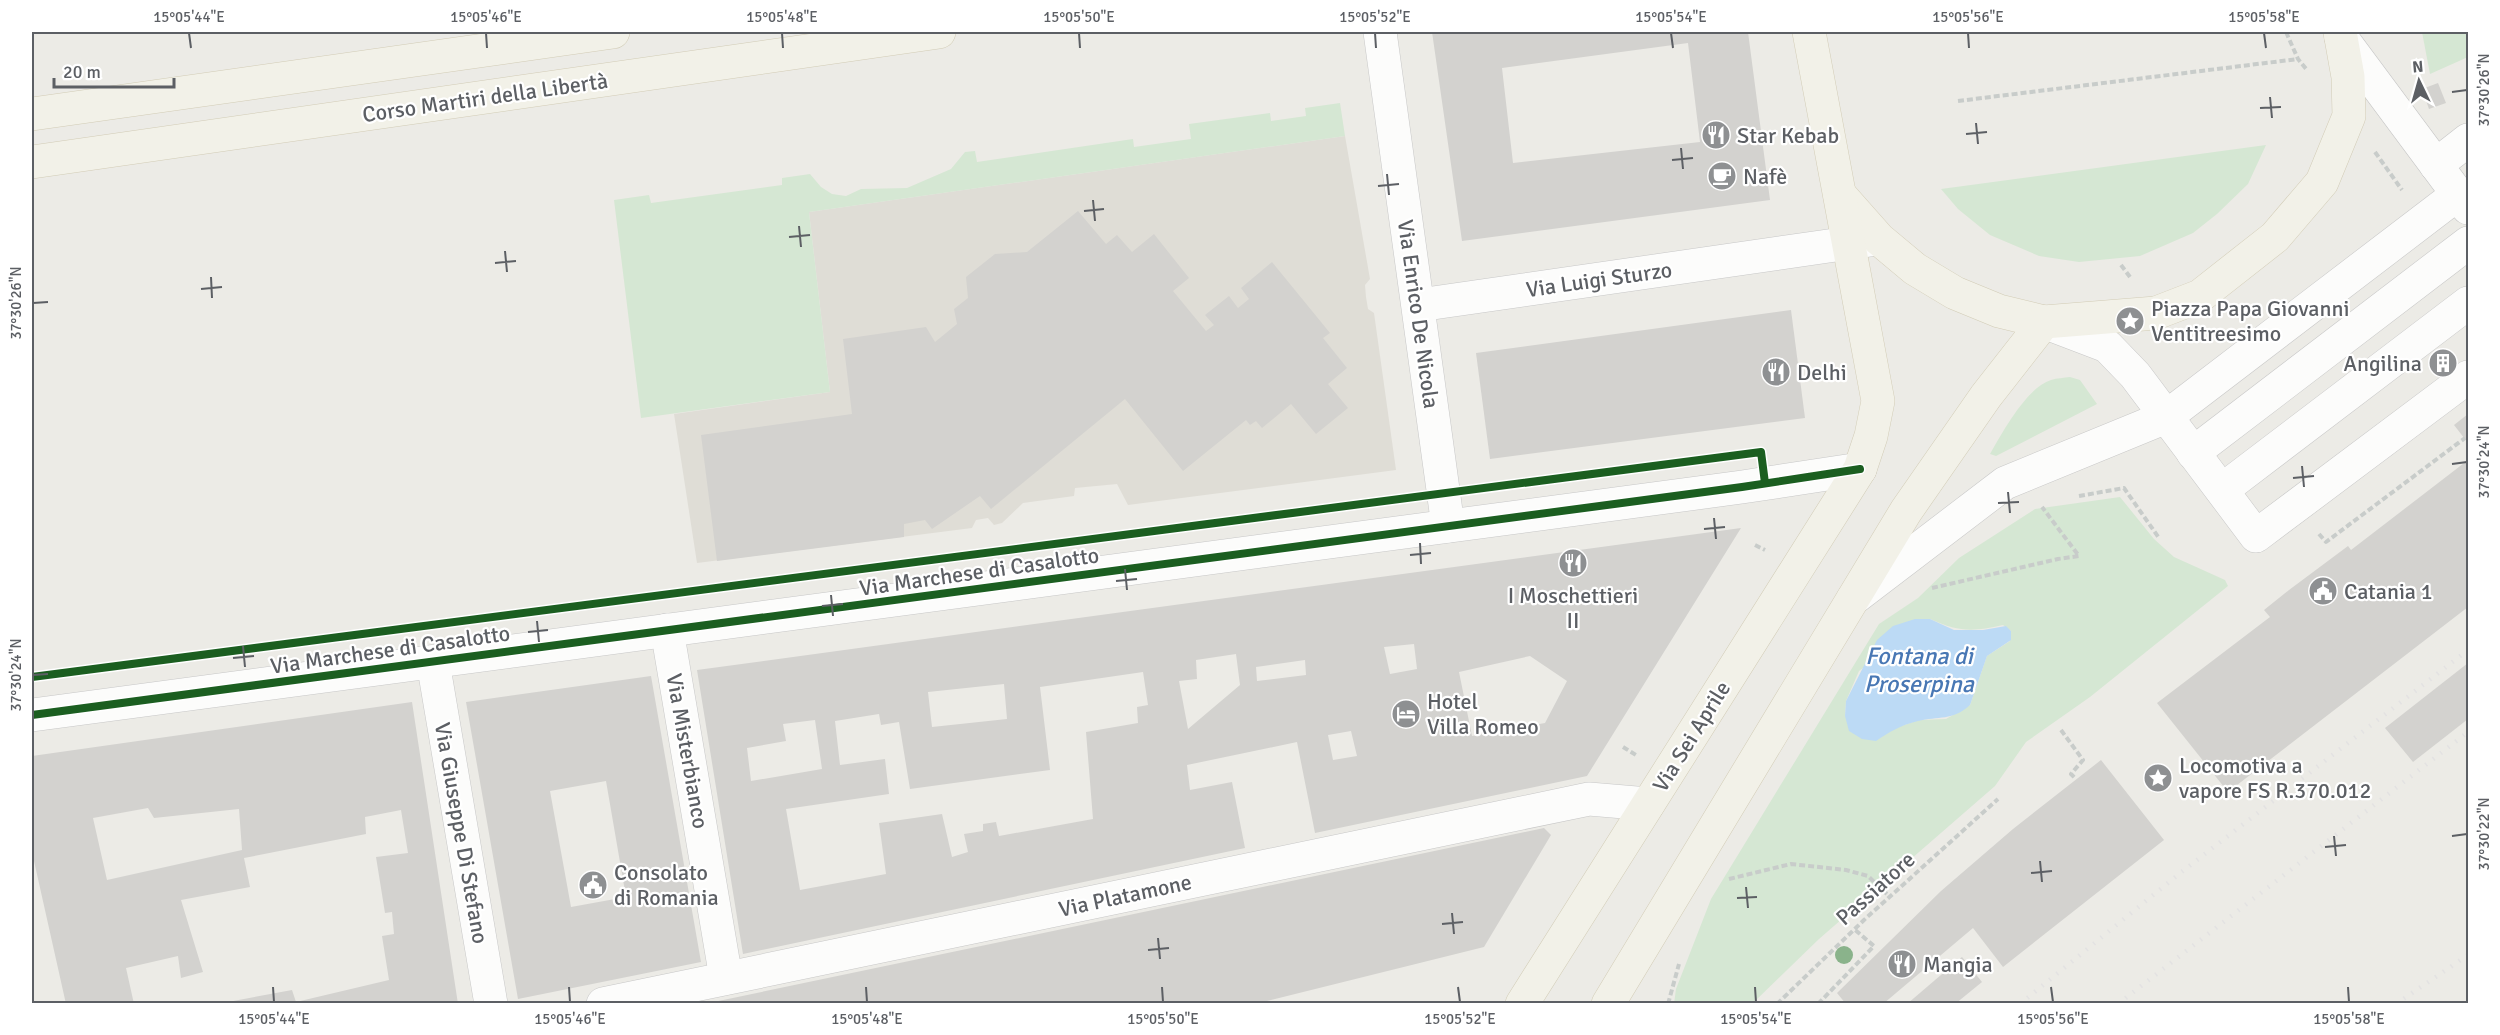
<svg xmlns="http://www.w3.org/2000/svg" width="2500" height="1035" viewBox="0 0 2500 1035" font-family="Signika,sans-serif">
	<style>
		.education { fill: #dfddd6 }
		.green { fill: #d5e7d3; fill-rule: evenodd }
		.water { fill: #bcdaf5 }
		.building { fill: #d3d2cf; fill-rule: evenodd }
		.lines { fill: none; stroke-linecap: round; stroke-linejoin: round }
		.minor-casing { stroke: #c7c7c7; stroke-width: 34 }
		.major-casing { stroke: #d2ccb6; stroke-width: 34 }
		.path { stroke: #c8ccca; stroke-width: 4; stroke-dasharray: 6 3; stroke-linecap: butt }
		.minor { stroke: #fcfcfb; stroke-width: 33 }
		.major { stroke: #f2f1e8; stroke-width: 33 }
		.rail { stroke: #e3e2e2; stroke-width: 4.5; stroke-dasharray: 1.5 8; stroke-linecap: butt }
		.cycleway-casing { stroke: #fff; stroke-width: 11 }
		.cycleway { stroke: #1b5e20; stroke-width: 8 }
		.tree { fill: #8ab38b }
		.ticks { fill: none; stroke: #5c5f64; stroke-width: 2 }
		.labels { text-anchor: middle; stroke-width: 4.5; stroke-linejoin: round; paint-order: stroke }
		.street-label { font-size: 22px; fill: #5c5f64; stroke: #fff }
		.poi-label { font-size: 22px; fill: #5c5f64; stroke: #fff; text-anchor: start }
		.water-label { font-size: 24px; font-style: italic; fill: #4877b4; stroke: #fff }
		.neatline { fill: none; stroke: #5c5f64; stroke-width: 2 }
		.ticks-label { font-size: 15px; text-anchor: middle; fill: #5c5f64 }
	</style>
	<rect width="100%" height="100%" fill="#ecebe6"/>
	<path class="education" d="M1345,136L1370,279L1365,285L1366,297L1368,309L1374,313L1396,470L1128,505L1117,484L1075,488L1074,496L1023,503L1002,523L994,525L988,518L976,520L972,528L697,563L674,414L830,392L809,212Z"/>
	<g class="green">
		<path d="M2422,32H2468V57L2430,74Z"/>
		<path d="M1340,103L1345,136L809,212L830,392L641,418L614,200L649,195L651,203L782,185V178L810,174L821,187L832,194L846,196L861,189L907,188L951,169L965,152L975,151L977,162L1133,139L1134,147L1191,139L1189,124L1270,113L1271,121L1306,116L1305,108Z"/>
		<path d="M2266,145L2248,184L2217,214L2193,233L2140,256L2079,262L2039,256L1990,235L1958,209L1941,189Z"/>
		<path d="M2070,377L2080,380L2097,404L1996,456L1990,454C2002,433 2027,387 2051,380C2057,378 2064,378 2070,377Z"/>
		<path d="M2120,497L2154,539L2174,557L2225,580L2228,586L2090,697L2026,742L1995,786L1819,939L1753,1003L1674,1004L1676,989L1711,899L1879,624L1918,598L1959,558L2035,509ZM1930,619C1959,632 1972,632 2003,625L2011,631L2010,641L1987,656L1970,705L1946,719L1919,720L1895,728L1845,716L1846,701L1859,671Z"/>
	</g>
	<path class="water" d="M1915,619H1930L1954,630H1983L2006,626L2011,631V640L1987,656L1970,705C1953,721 1938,716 1918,721C1901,725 1889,732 1876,741L1862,739L1849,731L1845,716L1846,701L1877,640L1893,626Z"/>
	<g class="building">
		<path d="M1432,32H1748L1770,200L1462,241ZM1688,43L1700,142L1513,163L1502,68Z"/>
		<path d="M2438,83L2446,103L2429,109L2422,89Z"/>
		<path d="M1078,211L1106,244L1117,235L1132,252L1154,234L1189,278L1173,291L1206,331L1214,325L1205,315L1229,296L1238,308L1249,299L1241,288L1272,262L1330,333L1323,338L1347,368L1328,384L1348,408L1316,434L1291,404L1262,428L1256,421L1250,425L1246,420L1183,471L1125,399L991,509L980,496L932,529L925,520L904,524V537L717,561L701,435L852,414L843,339L926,327L935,342L957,324L954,309L968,298L966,277L995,254L1027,252Z"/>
		<path d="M1791,310L1805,418L1490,459L1476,353Z"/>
		<path d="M2443,360L2448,365L2442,371L2437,366Z"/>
		<path d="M2468,414V443L2454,425Z"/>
		<path d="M2468,460V607L2228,792L2157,703L2270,617L2264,610L2289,590L2348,546L2351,550Z"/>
		<path d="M1741,528L1587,776L1315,833L1297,742L1187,765L1190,790L1232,782L1245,848L743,954L697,670ZM1414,644L1417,669L1390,674L1384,647ZM1236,654L1240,685L1188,729L1179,681L1197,679L1196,660ZM1530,656L1567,681L1545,723L1472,736L1459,672ZM1305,660L1306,675L1257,681L1256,667ZM1143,672L1148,705L1137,707L1138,723L1086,732L1093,819L999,836L996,822L983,824V831L964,834L968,852L952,857L942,814L879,823L886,874L800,890L786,809L889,794L885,759L840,765L835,721L879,714L881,725L899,722L910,789L1050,770L1040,687ZM1004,684L1007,719L932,727L928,692ZM815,720L822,769L751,781L747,748L786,741L783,724ZM1351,731L1357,756L1333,760L1328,735Z"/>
		<path d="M2468,663V719L2413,762L2385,728Z"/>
		<path d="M651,676L701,962L518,999L466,702ZM606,781L626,897L571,907L550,791Z"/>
		<path d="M412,702L458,1004H217L292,990L296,1002L389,980L382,936L394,934L392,912L385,913L376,857L408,853L401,810L365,817L366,834L244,858L250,887L181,900L203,972L181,978L178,956L126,968L134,1004H66L32,852V756ZM148,808L154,818L239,809L242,850L107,880L93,818Z"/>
		<path d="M2101,760L2164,840L2003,967L1973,928L1883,1004H1846L1837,993L1941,891L2013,829Z"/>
		<path d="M1544,828L1551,835L1484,947L1255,1004H704Z"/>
		<path d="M1962,957L1982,982L1955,1004H1907Z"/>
	</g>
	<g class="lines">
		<g class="minor-casing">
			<g id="minor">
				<path d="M1380,32L1448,526"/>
				<path d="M2341,37L2468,208"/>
				<path d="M2436,165L2468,140"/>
				<path d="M1419,305L1877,239"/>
				<path d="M2044,322L2107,346L2135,375L2256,536L2468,377"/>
				<path d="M2193,453L2468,243"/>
				<path d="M2222,490L2468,303"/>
				<path d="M1853,599L2005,483L2166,417L2458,194"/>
				<path d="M667,630L726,978"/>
				<path d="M433,662L491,1004"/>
				<path d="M32,715L1742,487L1860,469"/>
				<path d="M603,1004L1589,799L1648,804"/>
			</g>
		</g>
		<g class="major-casing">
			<g id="major">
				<path d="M32,114L613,32"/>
				<path d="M32,162L939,32"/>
				<path d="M1840,195L1879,239L1915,269L1955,293L1999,311L2044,322L2156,313L2200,296L2275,237L2322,182L2349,116L2348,77L2340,32"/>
				<path d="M1522,1004L1860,469L1871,436L1878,401L1809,32"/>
				<path d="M1608,1004L1906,511L1986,396L2044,322"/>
			</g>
		</g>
		<g class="path">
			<path d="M2286,32L2298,59L2307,70"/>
			<path d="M1958,101L2298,59"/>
			<path d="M2375,152L2402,190"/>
			<path d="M2121,265L2130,277"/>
			<path d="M2079,496L2124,488L2159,538"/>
			<path d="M2319,534L2326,542L2465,438"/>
			<path d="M1755,545L1765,550"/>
			<path d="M1932,588L2058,559L2079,556L2042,507"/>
			<path d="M2061,730L2083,760L2071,774L2076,779"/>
			<path d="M1623,747L1636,755"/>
			<path d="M1729,879L1791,864L1846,870L1868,876L1889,896"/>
			<path d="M1668,1004L1679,964"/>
			<path d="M1777,1004L1864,920L1998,799"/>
			<path d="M1818,1004L1874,946L1854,929"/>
		</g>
		<use href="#minor" class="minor"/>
		<use href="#major" class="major"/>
		<g class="rail">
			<path d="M2020,1004L2179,874L2468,650"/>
			<path d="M2118,1004L2468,732"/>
			<path d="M2396,1004L2468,955"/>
		</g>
		<g class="cycleway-casing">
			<g id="cycleway">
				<path d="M32,677L1761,452L1765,483"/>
				<path d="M32,715L1742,487L1860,469"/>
			</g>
		</g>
		<use href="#cycleway" class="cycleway"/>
	</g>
	<circle class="tree" cx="1844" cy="955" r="9"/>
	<path class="ticks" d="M189,33L191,48M486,33L487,48M782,33L783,48M1079,33L1080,48M1375,33L1376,48M1671,33L1673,48M1968,33L1969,48M2264,33L2266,48M2452,92L2467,90M2270,97L2272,118M2260,108L2281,107M1976,123L1978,144M1966,134L1987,132M1681,148L1683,169M1672,160L1693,158M1387,174L1389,195M1378,186L1399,184M1093,200L1095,221M1084,211L1104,209M799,226L801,247M789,237L810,235M505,251L507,272M495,263L516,261M211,277L212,298M201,289L222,287M33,303L48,302M2452,464L2467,462M2302,466L2304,487M2293,478L2314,476M2008,492L2010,513M1998,503L2019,502M1714,518L1716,539M1704,529L1725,527M1420,543L1421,564M1410,555L1431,553M1125,569L1127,590M1116,581L1137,579M831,595L833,616M822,606L843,604M537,621L539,642M528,632L548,630M243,646L245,667M233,658L254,656M33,675L48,674M2334,836L2336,856M2452,836L2467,834M2325,847L2346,845M2040,861L2042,882M2031,873L2052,871M1746,887L1748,908M1737,898L1757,897M1452,913L1454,934M1442,924L1463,922M1158,938L1160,959M1148,950L1169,948M273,987L274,1002M569,987L570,1002M866,987L867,1002M1162,987L1163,1002M1458,987L1460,1002M1755,987L1756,1002M2051,987L2053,1002M2348,987L2349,1002"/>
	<defs>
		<g id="restaurant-disc" transform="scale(1.5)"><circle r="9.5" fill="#8e9092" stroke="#fff"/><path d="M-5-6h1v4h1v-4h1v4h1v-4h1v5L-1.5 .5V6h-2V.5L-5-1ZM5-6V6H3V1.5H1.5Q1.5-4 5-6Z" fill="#fff"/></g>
		<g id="cafe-disc" transform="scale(1.5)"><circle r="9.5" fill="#8e9092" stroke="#fff"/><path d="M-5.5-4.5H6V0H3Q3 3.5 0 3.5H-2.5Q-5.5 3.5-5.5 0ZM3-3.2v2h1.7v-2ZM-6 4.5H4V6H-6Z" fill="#fff"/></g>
		<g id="sight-disc" transform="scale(1.5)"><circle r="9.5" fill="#8e9092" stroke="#fff"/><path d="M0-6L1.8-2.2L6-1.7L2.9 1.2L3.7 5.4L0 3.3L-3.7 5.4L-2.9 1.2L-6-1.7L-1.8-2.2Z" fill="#fff"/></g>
		<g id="building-disc" transform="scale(1.5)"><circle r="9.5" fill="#8e9092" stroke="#fff"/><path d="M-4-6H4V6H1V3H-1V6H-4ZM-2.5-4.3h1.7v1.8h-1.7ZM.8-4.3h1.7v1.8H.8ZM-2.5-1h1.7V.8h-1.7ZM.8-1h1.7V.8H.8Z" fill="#fff"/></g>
		<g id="civic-disc" transform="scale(1.5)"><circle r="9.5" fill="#8e9092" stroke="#fff"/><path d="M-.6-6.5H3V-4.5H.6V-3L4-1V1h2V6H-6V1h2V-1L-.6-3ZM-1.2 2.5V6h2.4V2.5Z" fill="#fff"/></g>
		<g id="hotel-disc" transform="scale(1.5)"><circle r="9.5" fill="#8e9092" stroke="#fff"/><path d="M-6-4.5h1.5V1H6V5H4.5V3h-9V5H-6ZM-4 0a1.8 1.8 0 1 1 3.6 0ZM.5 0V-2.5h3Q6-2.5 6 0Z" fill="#fff"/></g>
	</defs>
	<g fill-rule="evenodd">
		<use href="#restaurant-disc" x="1716" y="135"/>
		<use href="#cafe-disc" x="1722" y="176"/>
		<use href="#sight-disc" x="2130" y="321"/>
		<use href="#building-disc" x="2443" y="363"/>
		<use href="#restaurant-disc" x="1776" y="372"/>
		<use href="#restaurant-disc" x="1573" y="563"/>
		<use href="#civic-disc" x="2323" y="591"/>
		<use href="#hotel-disc" x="1406" y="714"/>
		<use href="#sight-disc" x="2158" y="778"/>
		<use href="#civic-disc" x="593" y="885"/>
		<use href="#restaurant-disc" x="1902" y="964"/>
	</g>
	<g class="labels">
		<g class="street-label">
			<text transform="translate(485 97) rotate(-8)" y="8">Corso Martiri della Libertà</text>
			<text transform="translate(1599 279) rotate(-8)" y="8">Via Luigi Sturzo</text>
			<text transform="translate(1419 314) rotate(82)" y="8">Via Enrico De Nicola</text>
			<text transform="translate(979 571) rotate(-8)" y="8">Via Marchese di Casalotto</text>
			<text transform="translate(390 649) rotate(-8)" y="8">Via Marchese di Casalotto</text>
			<text transform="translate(1691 736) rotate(-58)" y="8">Via Sei Aprile</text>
			<text transform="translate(688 751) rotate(80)" y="8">Via Misterbianco</text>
			<text transform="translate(462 833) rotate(80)" y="8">Via Giuseppe Di Stefano</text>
			<text transform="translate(1875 888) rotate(-42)" y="8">Passiatore</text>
			<text transform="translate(1125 895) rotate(-12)" y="8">Via Platamone</text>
		</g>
		<g class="poi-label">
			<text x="1737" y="143">Star Kebab</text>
			<text x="1743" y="184">Nafè</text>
			<text x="2151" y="316">Piazza Papa Giovanni<tspan x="2151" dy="25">Ventitreesimo</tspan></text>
			<text x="2422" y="371" text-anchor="end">Angilina</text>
			<text x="1797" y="380">Delhi</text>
			<text x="2344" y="599">Catania 1</text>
			<text x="1573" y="603" text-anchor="middle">I Moschettieri<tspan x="1573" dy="25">II</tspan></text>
			<text x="1427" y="709">Hotel<tspan x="1427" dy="25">Villa Romeo</tspan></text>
			<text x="2179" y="773">Locomotiva a<tspan x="2179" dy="25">vapore FS R.370.012</tspan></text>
			<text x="614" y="880">Consolato<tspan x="614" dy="25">di Romania</tspan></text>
			<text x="1923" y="972">Mangia</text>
		</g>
		<g class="water-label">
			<text x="1919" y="664">Fontana di<tspan x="1919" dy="28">Proserpina</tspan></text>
		</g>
	</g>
	<rect width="2500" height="1035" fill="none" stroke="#ffffff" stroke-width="66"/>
	<g transform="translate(2419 81) rotate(355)" stroke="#ffffff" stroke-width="4.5" paint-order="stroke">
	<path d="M0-4.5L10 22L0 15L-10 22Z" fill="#5c5f64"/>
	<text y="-9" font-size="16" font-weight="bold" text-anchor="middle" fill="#5c5f64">N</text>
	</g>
	<path d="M54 78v9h120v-9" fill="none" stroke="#5c5f64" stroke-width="3"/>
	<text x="63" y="78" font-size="18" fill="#5c5f64" stroke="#ffffff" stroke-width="4.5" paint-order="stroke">20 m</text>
	<rect x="33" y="33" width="2434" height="969" class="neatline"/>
	<g class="ticks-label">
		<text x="189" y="22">15°05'44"E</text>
		<text x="486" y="22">15°05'46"E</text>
		<text x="782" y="22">15°05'48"E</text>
		<text x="1079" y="22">15°05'50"E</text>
		<text x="1375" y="22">15°05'52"E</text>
		<text x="1671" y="22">15°05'54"E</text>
		<text x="1968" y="22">15°05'56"E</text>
		<text x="2264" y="22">15°05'58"E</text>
		<text transform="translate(2484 90) rotate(-90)" y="5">37°30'26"N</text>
		<text transform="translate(16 303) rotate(-90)" y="5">37°30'26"N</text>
		<text transform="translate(2484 462) rotate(-90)" y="5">37°30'24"N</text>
		<text transform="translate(16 675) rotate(-90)" y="5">37°30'24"N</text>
		<text transform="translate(2484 834) rotate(-90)" y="5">37°30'22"N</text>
		<text x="274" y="1024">15°05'44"E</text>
		<text x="570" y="1024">15°05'46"E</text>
		<text x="867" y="1024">15°05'48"E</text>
		<text x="1163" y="1024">15°05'50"E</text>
		<text x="1460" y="1024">15°05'52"E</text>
		<text x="1756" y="1024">15°05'54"E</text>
		<text x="2053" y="1024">15°05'56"E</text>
		<text x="2349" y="1024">15°05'58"E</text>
	</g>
</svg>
